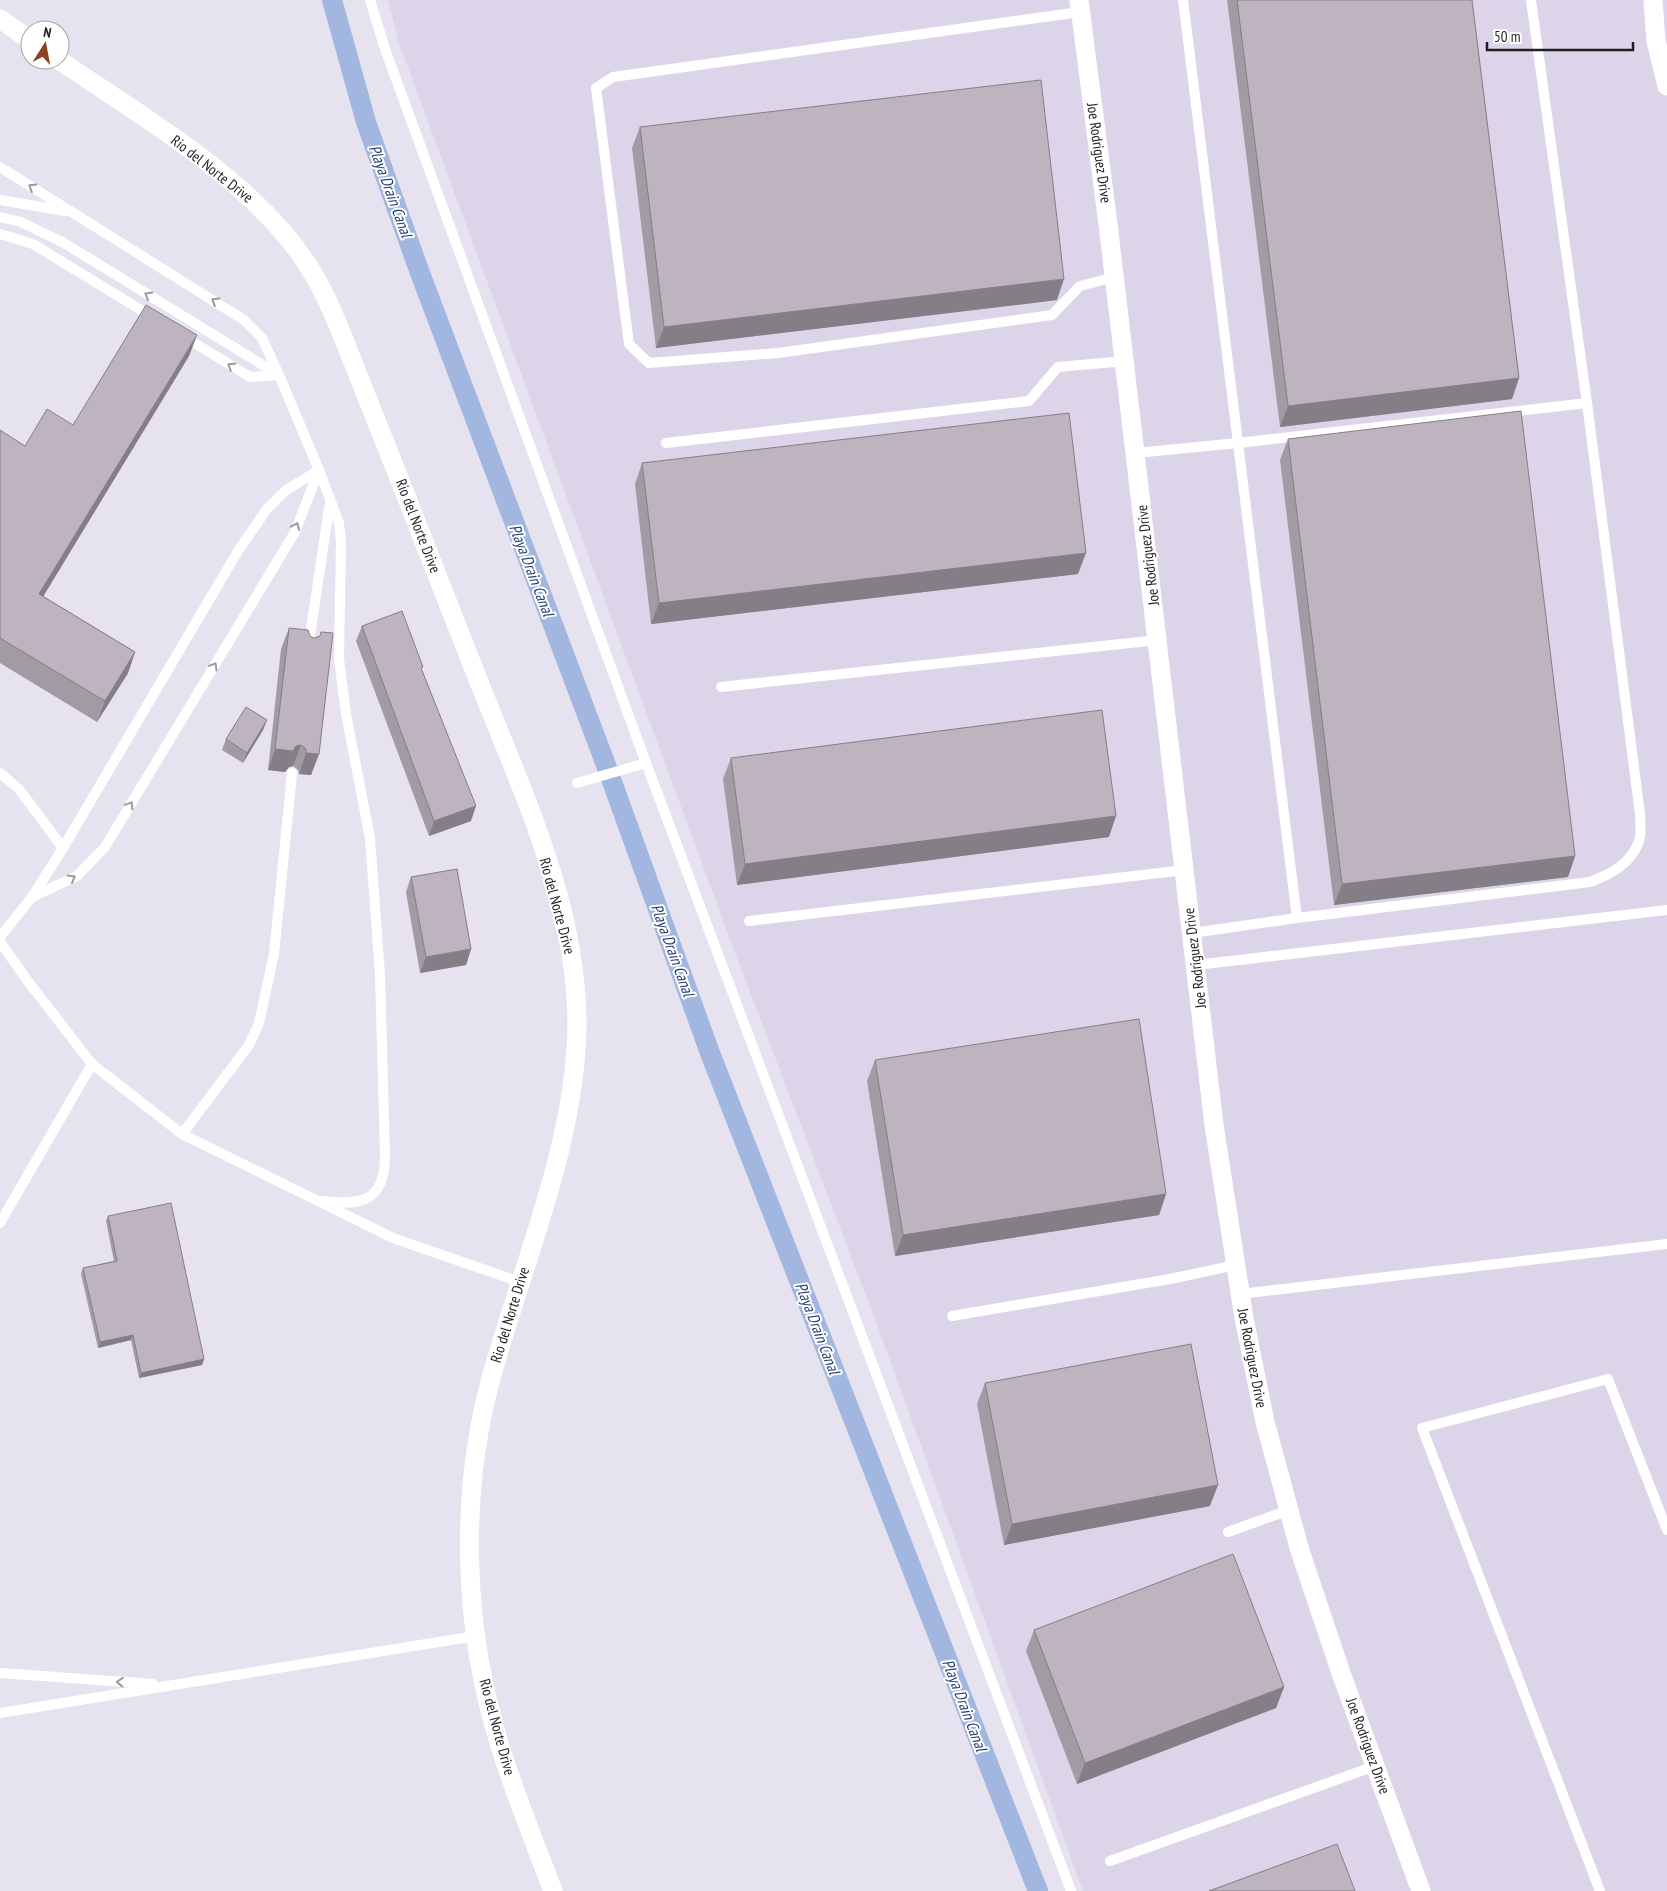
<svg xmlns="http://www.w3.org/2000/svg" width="1667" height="1891" viewBox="0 0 1667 1891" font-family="'PT Sans Narrow',sans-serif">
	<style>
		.built { fill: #dcd5e9 }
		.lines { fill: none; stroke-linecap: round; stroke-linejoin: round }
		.canal { stroke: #a1b7df; stroke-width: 20 }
		.lane { stroke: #fff; stroke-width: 10 }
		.street { stroke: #fff; stroke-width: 19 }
		.wall { fill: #a39ba4 }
		.shaded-wall { fill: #847e86 }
		.building { fill: #bdb4bf; stroke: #847e86 }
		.oneway { stroke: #9b9a9c }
		.labels { text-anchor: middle; stroke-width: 4; stroke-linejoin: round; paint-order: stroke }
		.street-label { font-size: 15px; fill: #201e22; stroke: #fff }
		.water-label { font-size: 16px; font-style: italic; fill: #253e72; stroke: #fff }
	</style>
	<rect width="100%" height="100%" fill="#e7e2ef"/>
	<path class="built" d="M388,0H1667V1891H1083L875,1319L734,950L399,43Z"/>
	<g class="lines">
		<path class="canal" d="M332,0L366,122L420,273L606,765L710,1053L1038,1891"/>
		<g class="lane">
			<path d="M370,0L385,49L646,763L1071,1891"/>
			<path d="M1080,12L613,77L596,88L629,344L649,363L778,353L1052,315L1080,286L1115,277"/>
			<path d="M0,167L244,320L262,338L279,375"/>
			<path d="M0,200L65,211"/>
			<path d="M0,217L21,222L64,243L279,375"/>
			<path d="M0,234L33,244L154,318"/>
			<path d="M666,443L1029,401L1058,367L1125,361"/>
			<path d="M1136,453L1238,443L1183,0"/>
			<path d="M308,649L330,502"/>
			<path d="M721,687L1158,640"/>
			<path d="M0,773L19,789L63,848"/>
			<path d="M577,783L646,763"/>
			<path d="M32,897L77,876L105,847L295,532L319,470L279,375L250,377L183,336"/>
			<path d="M1297,918L1590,882C1611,874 1631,864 1639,841C1642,833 1640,822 1640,814L1587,403"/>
			<path d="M749,921L1185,870"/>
			<path d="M1192,933L1297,918L1238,443L1587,403L1531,0"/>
			<path d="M0,937L32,897L63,848L238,551L267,509L285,491L319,470L339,523L341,543L339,659L346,714L370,838L380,975L385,1155C385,1201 363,1206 322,1201"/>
			<path d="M0,942L27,980L92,1064L182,1134L393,1238L520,1282"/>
			<path d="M1196,965L1667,910"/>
			<path d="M182,1134L249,1045L259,1023L274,954L292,773"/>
			<path d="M0,1223L92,1064"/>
			<path d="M1240,1294L1667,1244"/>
			<path d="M952,1316L1170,1279L1236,1265"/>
			<path d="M1228,1532L1289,1510"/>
			<path d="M0,1673L153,1684"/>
			<path d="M0,1713L476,1636"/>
			<path d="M1110,1861L1375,1766"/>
			<path d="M1600,1891L1422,1428L1608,1379L1667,1530"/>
		</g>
		<g class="street">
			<path d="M1079,0L1108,224L1214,1125L1244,1318L1265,1422L1300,1551L1342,1676L1421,1891"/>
			<path d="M1653,0L1656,41L1667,86"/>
			<path d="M0,19L30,40"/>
			<path d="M59,60C142,117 252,179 307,264C323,288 334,315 345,342C390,455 435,569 479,682C522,791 577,905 577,1024C576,1143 523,1263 491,1378C459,1497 463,1628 500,1746C515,1795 535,1843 553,1891"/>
		</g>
	</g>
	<g class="wall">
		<path d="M1227,0H1472L1519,378L1512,399L1280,427Z"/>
		<path d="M640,127L1057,300L656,348L632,148Z"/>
		<path d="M197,335L189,356L43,596L135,652L128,673L97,722L0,663V430L25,446L73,425Z"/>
		<path d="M1288,439L1575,856L1568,877L1334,905L1280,460Z"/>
		<path d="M642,463L1078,574L651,624L635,484Z"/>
		<path d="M362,626L422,670L471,821L429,836L356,641Z"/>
		<path d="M289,628L319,754L311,775L299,774L298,770L293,766L289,767L285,772L268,770L281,649Z"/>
		<path d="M267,720L263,730L243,763L222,750L226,739Z"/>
		<path d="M731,758L1109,837L737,885L723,779Z"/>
		<path d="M411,877L471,949L466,965L420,973L406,892Z"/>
		<path d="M875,1060L1166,1194L1159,1215L895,1256L867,1081Z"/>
		<path d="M108,1216L204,1359L202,1365L139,1378L131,1340L98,1348L81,1274L83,1268L114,1261L106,1221Z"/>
		<path d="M985,1383L1210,1506L1004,1545L977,1404Z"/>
		<path d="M1034,1630L1284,1687L1276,1708L1077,1784L1026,1651Z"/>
	</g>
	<g class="shaded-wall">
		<path d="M1064,279L1057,300L656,348L664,327Z"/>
		<path d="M197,335L189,356L32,615L39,594Z"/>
		<path d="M1519,378L1512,399L1280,427L1288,406Z"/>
		<path d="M1086,553L1078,574L651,624L659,603Z"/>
		<path d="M135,652L128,673L97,722L105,701Z"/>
		<path d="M267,720L263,730L243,763L247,753Z"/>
		<path d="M301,745L293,766L289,767L285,772L268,770L275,749Z"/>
		<path d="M306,753L319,754L311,775L299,774Z"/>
		<path d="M476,806L471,821L429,836L434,821Z"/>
		<path d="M1116,816L1109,837L737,885L745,864Z"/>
		<path d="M1575,856L1568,877L1334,905L1342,884Z"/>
		<path d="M471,949L466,965L420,973L426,957Z"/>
		<path d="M1166,1194L1159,1215L895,1256L903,1235Z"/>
		<path d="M133,1335L131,1340L98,1348L100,1342Z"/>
		<path d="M204,1359L202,1365L139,1378L141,1373Z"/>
		<path d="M1218,1485L1210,1506L1004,1545L1012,1524Z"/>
		<path d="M1284,1687L1276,1708L1077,1784L1085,1763Z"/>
	</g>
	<g class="building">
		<path d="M1237,0H1472L1519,378L1288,406Z"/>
		<path d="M1041,80L1064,279L664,327L640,127Z"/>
		<path d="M146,305L197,335L39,594L135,652L105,701L0,638V430L25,446L47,409L73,425Z"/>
		<path d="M1521,411L1575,856L1342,884L1288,439Z"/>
		<path d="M1069,413L1086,553L659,603L642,463Z"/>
		<path d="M402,611L423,667L421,668L476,806L434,821L362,626Z"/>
		<path d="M289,628L308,630L310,636L314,638L320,636L321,632L333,633L319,754L306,753V749L301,745L296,746L293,751L275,749Z"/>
		<path d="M246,707L267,720L247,753L226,739Z"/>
		<path d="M1102,710L1116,816L745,864L731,758Z"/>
		<path d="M457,869L471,949L426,957L411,877Z"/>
		<path d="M1139,1019L1166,1194L903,1235L875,1060Z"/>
		<path d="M171,1203L204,1359L141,1373L133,1335L100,1342L83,1268L117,1261L108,1216Z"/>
		<path d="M1191,1344L1218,1485L1012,1524L985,1383Z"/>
		<path d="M1233,1554L1284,1687L1085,1763L1034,1630Z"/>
		<path d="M1337,1844L1355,1891H1209Z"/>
	</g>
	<defs><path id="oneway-chevron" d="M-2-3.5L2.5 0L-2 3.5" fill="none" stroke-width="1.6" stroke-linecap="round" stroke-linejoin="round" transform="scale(1.25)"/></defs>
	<g class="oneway">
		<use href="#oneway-chevron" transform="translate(32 187) rotate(-148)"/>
		<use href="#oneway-chevron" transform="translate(148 295) rotate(-149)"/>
		<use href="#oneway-chevron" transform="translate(215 301) rotate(-148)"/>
		<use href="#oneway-chevron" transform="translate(231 366) rotate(-148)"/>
		<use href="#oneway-chevron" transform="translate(296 526) rotate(-67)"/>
		<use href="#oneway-chevron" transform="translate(214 666) rotate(-59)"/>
		<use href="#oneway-chevron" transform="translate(130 805) rotate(-59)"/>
		<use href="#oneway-chevron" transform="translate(72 878) rotate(-30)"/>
		<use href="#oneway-chevron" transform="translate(120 1682) rotate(-176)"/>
	</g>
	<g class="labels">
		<g class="street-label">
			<text transform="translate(1099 153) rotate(82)" y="5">Joe Rodriguez Drive</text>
			<text transform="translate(212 169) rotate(38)" y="5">Rio del Norte Drive</text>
			<text transform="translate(418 526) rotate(69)" y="5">Rio del Norte Drive</text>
			<text transform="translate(1148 555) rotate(-97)" y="5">Joe Rodriguez Drive</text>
			<text transform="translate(557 906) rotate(75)" y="5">Rio del Norte Drive</text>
			<text transform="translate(1195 958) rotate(-97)" y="5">Joe Rodriguez Drive</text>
			<text transform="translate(510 1315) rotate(-73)" y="5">Rio del Norte Drive</text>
			<text transform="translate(1252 1358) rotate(79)" y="5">Joe Rodriguez Drive</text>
			<text transform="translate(497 1727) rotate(75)" y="5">Rio del Norte Drive</text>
			<text transform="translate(1368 1746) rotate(70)" y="5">Joe Rodriguez Drive</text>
		</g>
		<g class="water-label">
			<text transform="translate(391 191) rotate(70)" y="6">Playa Drain Canal</text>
			<text transform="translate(532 570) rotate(69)" y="6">Playa Drain Canal</text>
			<text transform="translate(673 950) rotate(70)" y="6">Playa Drain Canal</text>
			<text transform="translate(818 1328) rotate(69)" y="6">Playa Drain Canal</text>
			<text transform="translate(965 1705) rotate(69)" y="6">Playa Drain Canal</text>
		</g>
	</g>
	<g transform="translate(45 45) rotate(11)"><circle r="24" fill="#ffffff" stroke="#a6a5a7"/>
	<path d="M0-4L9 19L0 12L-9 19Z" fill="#8a4224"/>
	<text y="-8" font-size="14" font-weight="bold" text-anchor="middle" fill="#201e22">N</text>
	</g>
	<path d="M1487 42v8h146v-8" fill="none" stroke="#201e22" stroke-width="2.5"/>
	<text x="1494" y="42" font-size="15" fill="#201e22" stroke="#ffffff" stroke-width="4" paint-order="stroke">50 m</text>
</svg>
